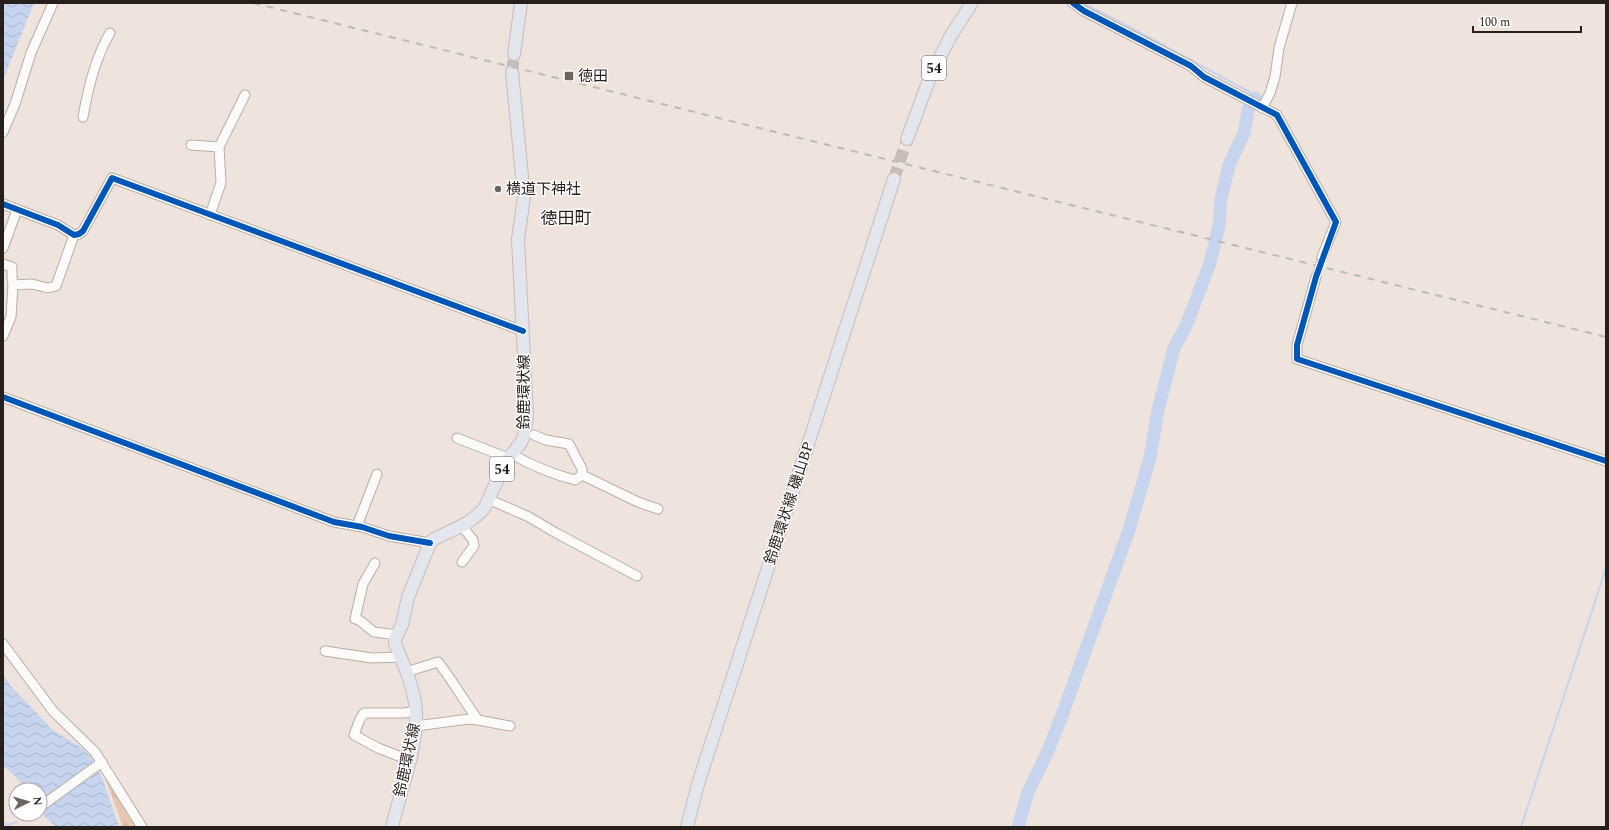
<svg xmlns="http://www.w3.org/2000/svg" width="1609" height="830" viewBox="0 0 1609 830" font-family="Spectral,'Noto Sans JP',serif">
	<style>
		.grass { fill: url(#grass-tufts) }
		.water { fill: url(#water-waves) }
		.lines { fill: none; stroke-linecap: round; stroke-linejoin: round }
		.stream { stroke: #c7d4ee; stroke-width: 2 }
		.river { stroke: #c7d4ee; stroke-width: 13 }
		.minor-tunnel { stroke: #c7bcb6; stroke-width: 9; stroke-dasharray: 9 4.5; stroke-linecap: butt }
		.major-tunnel { stroke: #c7bcb6; stroke-width: 12; stroke-dasharray: 12 6; stroke-linecap: butt }
		.minor-casing { stroke: #b7aea9; stroke-width: 11 }
		.major-casing { stroke: #c6bfbd; stroke-width: 14 }
		.minor { stroke: #fdfbfa; stroke-width: 9 }
		.major { stroke: #e3e6ec; stroke-width: 12 }
		.rail { stroke: #bdbab8; stroke-width: 2; stroke-dasharray: 7 7; stroke-linecap: butt }
		.cycleway-casing { stroke: #fff; stroke-width: 8 }
		.cycleway { stroke: #0057b8; stroke-width: 6 }
		.poi-dot { fill: #6d645f; stroke: #fff; stroke-width: 1.5 }
		.labels { text-anchor: middle; stroke-width: 3; stroke-linejoin: round; paint-order: stroke }
		.shield { fill: #fff; stroke: #68625f; stroke-width: 1 }
		.shield-label { font-size: 14px; font-weight: bold; fill: #271f1b }
		.poi-label { font-size: 15px; fill: #271f1b; stroke: #fff; text-anchor: start }
		.street-label { font-size: 15px; fill: #271f1b; stroke: #fff }
		.quarter-label { font-size: 17px; fill: #271f1b; stroke: #fff }
	</style>
	<defs>
		<pattern id="grass-tufts" width="24" height="20" patternUnits="userSpaceOnUse"><rect width="24" height="20" fill="#e7c6b4"/><path d="M3 7l-1-3M5 7V3M7 7l1-3M15 17l-1-3M17 17v-4M19 17l1-3" fill="none" stroke="#c6aa9a"/></pattern>
		<pattern id="water-waves" width="16" height="10" patternUnits="userSpaceOnUse"><rect width="16" height="10" fill="#c7d4ee"/><path d="M0 5q4-4 8 0t8 0" fill="none" stroke="#abb6cc"/></pattern>
	</defs>
	<rect width="100%" height="100%" fill="#efe3dd"/>
	<path class="grass" d="M103,773L138,827H123Z"/>
	<g class="water">
		<path d="M3,3H34L3,80Z"/>
		<path d="M3,674L10,685L53,730L82,748L91,757L102,777L119,827H56L40,812V790H26L15,776L3,766Z"/>
	</g>
	<g class="lines">
		<g class="stream">
			<path d="M1066,3L1072,7"/>
			<path d="M1083,3L1130,27L1253,94L1255,98"/>
			<path d="M3,823L8,825L17,822"/>
			<path d="M1521,827L1606,568"/>
		</g>
		<path class="river" d="M1018,827L1028,792L1047,753L1061,718L1129,530L1150,458L1158,410L1174,348L1186,326L1210,263L1219,226L1221,199L1229,165L1244,133L1249,106L1255,98"/>
		<path class="minor-tunnel" d="M1316,277L1322,257"/>
		<g class="major-tunnel">
			<path d="M512,72L514,54"/>
			<path d="M894,179L907,139"/>
		</g>
		<g class="minor-casing">
			<g id="minor">
				<path d="M1073,3L1084,11L1191,66L1204,77L1277,115L1336,222L1322,257"/>
				<path d="M1262,108L1270,93L1275,77L1279,48L1292,3"/>
				<path d="M83,117C88,88 95,58 110,33"/>
				<path d="M3,132L15,104L31,53L53,3"/>
				<path d="M191,145L219,147"/>
				<path d="M3,204L58,225L74,235L79,234L83,231L112,178L523,331"/>
				<path d="M210,215L221,183L219,147L245,95"/>
				<path d="M3,248L17,210"/>
				<path d="M3,264L12,267V277L13,285"/>
				<path d="M1316,277L1297,345V359L1606,461"/>
				<path d="M3,336L11,317L13,285L32,284L48,288L56,286L74,235"/>
				<path d="M3,397L334,522L362,527L389,536L430,543"/>
				<path d="M534,435L546,440L569,444L582,469V475"/>
				<path d="M457,438L508,458"/>
				<path d="M511,454C533,466 551,474 575,480L582,475L638,502L658,509"/>
				<path d="M488,499L529,517L556,533L637,576"/>
				<path d="M357,526L377,474"/>
				<path d="M462,562L474,546L473,540L462,526"/>
				<path d="M375,563L363,584L355,619L359,620L374,632L398,635"/>
				<path d="M3,644L53,711L95,752L142,827"/>
				<path d="M325,651L372,658L400,657"/>
				<path d="M406,672L438,662C453,681 464,701 478,720L510,726"/>
				<path d="M416,726L469,719L478,720"/>
				<path d="M409,760L378,748L354,735L360,719L364,713H404L416,711"/>
				<path d="M40,807L102,762"/>
			</g>
		</g>
		<g class="major-casing">
			<g id="major">
				<path d="M514,54L521,3"/>
				<path d="M907,139L929,80L950,37L972,3"/>
				<path d="M392,827C400,792 418,748 416,712C415,690 404,665 395,644V639L402,625L408,597L430,543L434,539C452,530 473,523 485,507L506,461L520,444L524,436L527,416L518,239L524,197L512,72"/>
				<path d="M687,827L698,784L894,179"/>
			</g>
		</g>
		<use href="#minor" class="minor"/>
		<use href="#major" class="major"/>
		<path class="rail" d="M253,3L1606,337"/>
		<g class="cycleway-casing">
			<g id="cycleway">
				<path d="M1073,3L1084,11L1191,66L1204,77L1277,115L1336,222L1316,277L1297,345V359L1606,461"/>
				<path d="M3,204L58,225L74,235L79,234L83,231L112,178L523,331"/>
				<path d="M3,397L334,522L362,527L389,536L430,543"/>
			</g>
		</g>
		<use href="#cycleway" class="cycleway"/>
	</g>
	<g class="poi-dot">
		<rect x="564" y="71" width="10" height="10" rx="2"/>
		<circle cx="498" cy="189" r="4"/>
	</g>
	<g class="labels">
		<g class="shield">
			<rect x="922" y="56" width="24" height="24" rx="3"/>
			<rect x="490" y="457" width="24" height="24" rx="3"/>
		</g>
		<g class="shield-label">
			<text x="934" y="73">54</text>
			<text x="502" y="474">54</text>
		</g>
		<g class="poi-label">
			<text x="578" y="81">徳田</text>
			<text x="506" y="194">横道下神社</text>
		</g>
		<g class="street-label">
			<text transform="translate(524 392) rotate(-90)" y="5">鈴鹿環状線</text>
			<text transform="translate(789 503) rotate(-72)" y="5">鈴鹿環状線 磯山BP</text>
			<text transform="translate(407 760) rotate(-78)" y="5">鈴鹿環状線</text>
		</g>
		<g class="quarter-label">
			<text x="566" y="224">徳田町</text>
		</g>
	</g>
	<rect width="1609" height="830" fill="none" stroke="#271f1b" stroke-width="8"/>
	<g transform="translate(28 802) rotate(85)"><circle r="19" fill="#ffffff" stroke="#a9a5a4"/>
	<path d="M0-3L7 15L0 10L-7 15Z" fill="#6d645f"/>
	<text y="-6" font-size="11" font-weight="bold" text-anchor="middle" fill="#271f1b">N</text>
	</g>
	<path d="M1473 26v6h108v-6" fill="none" stroke="#271f1b" stroke-width="2"/>
	<text x="1479" y="26" font-size="12" fill="#271f1b" stroke="#ffffff" stroke-width="3" paint-order="stroke">100 m</text>
</svg>
